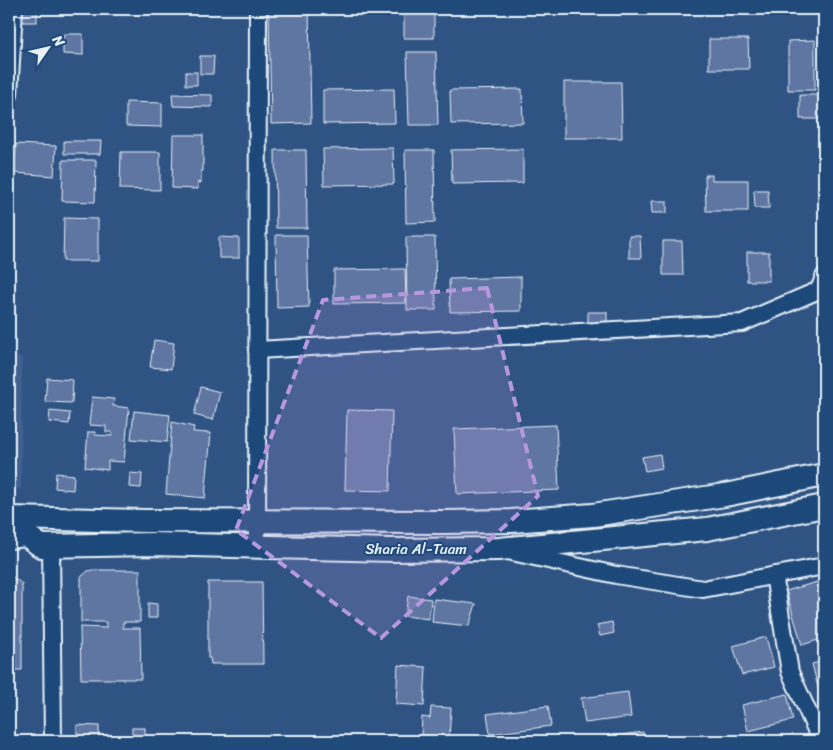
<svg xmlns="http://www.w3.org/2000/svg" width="833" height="750" viewBox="0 0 833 750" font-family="Sriracha,sans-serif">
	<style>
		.built { fill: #40618f }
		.building { fill: #5e74a2; stroke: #e8f1f8 }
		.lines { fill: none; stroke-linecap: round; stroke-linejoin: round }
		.minor-casing { stroke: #e8f1f8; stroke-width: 20 }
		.secondary-casing { stroke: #e8f1f8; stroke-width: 26 }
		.minor { stroke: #1f4a7a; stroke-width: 16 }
		.secondary { stroke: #1f4a7a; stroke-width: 22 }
		.marked { fill: #b798de; fill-opacity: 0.2; stroke: #b798de; stroke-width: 4; stroke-dasharray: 10 6; stroke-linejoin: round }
		.labels { text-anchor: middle; stroke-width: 4; stroke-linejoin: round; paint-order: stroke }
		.street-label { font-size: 15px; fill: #e8f1f8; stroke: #1f4a7a }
	</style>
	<rect width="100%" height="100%" fill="#2f5484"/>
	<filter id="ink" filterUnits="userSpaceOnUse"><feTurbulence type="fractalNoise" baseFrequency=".02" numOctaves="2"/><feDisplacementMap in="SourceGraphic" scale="10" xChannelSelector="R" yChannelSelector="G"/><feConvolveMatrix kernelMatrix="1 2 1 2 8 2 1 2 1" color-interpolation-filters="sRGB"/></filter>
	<g filter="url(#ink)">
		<path class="built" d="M9,353L22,358L21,489H9Z"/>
		<g class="building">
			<path d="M269,9H309L311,123L271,124Z"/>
			<rect x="404" y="9" width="30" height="29"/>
			<rect x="665" y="9" width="29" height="3"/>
			<rect x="21" y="10" width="16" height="12"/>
			<path d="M63,34H83V55L63,54Z"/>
			<path d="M709,39H748L749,69H709Z"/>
			<path d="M815,40V90H788V41Z"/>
			<path d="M407,52H436L438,125H409Z"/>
			<path d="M200,56H214L213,74H200Z"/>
			<rect x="186" y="72" width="11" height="13"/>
			<path d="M564,82H621L622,138H564Z"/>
			<path d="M394,89L395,123L323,124V90Z"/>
			<path d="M522,89L523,123L451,124L450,90Z"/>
			<path d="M172,94L212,95V107L173,106Z"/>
			<path d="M800,95H823L824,119H800Z"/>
			<path d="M126,102L162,103V127L126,126Z"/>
			<path d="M173,135H203V171H201V183L198,182V189L172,188Z"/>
			<path d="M64,141H101L100,154H64Z"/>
			<path d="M16,144L56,146L54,176L15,173Z"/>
			<path d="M393,148L394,184L324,185L323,149Z"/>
			<path d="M523,149V183L452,184L451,150Z"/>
			<path d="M275,150H306L307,228H276Z"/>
			<path d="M405,150H434L435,222L406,223Z"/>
			<path d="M121,152H160V190L120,189Z"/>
			<path d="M63,160H96L95,202L62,201Z"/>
			<path d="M705,175H712V180H748V211H706Z"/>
			<path d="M754,190H768L769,208H755Z"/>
			<path d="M651,201H667V213H652Z"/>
			<path d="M64,218L98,219V261H63Z"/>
			<path d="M276,235H307L309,307L277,308Z"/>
			<path d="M629,236H640L641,258H629Z"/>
			<path d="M219,237L239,238V258H219Z"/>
			<path d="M406,237H435L436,310H407Z"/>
			<path d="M663,241H682L683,275H663Z"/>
			<rect x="747" y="252" width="22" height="29"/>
			<path d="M405,269L406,303L334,304V270Z"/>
			<path d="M521,277V311L450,312L449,279Z"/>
			<rect x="588" y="312" width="19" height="17"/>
			<path d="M154,340L174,343L171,369L150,367Z"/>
			<path d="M47,378L73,380L72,403L45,402Z"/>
			<path d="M201,387L220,392L213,420L194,415Z"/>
			<path d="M92,397L114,399L113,406L129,408L124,462L108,461V470L85,467L88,432H95V435L112,436V432H106V426L89,425Z"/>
			<path d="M347,410L392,411L390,491L345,490Z"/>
			<path d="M50,411L70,413L69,424L49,422Z"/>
			<path d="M134,411L170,415L167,442L131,439Z"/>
			<path d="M172,422L194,427L193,432L211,433L205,498L166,494Z"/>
			<path d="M556,425L559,490L457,494L454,429Z"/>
			<path d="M660,454L662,468L645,471L642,457Z"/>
			<path d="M56,473L74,475L73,490L55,488Z"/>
			<path d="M130,473L142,474L141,488L129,487Z"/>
			<path d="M92,570H140V622H123V628H140L141,679H81L80,627L106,628V622H81V577L88,571Z"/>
			<path d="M9,577H13L22,584V670H9Z"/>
			<path d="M824,580V638L802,645L786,591Z"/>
			<path d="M208,582H262L263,664H211L210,658H208Z"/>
			<path d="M408,596L431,599L429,619L405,616Z"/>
			<path d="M434,599L476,604L469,626L432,622Z"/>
			<path d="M148,603L157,604V618H148Z"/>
			<path d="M612,622L614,633L600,636L597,625Z"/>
			<path d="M766,637L774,667L742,675L733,646Z"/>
			<path d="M824,661V690L819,691L812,664Z"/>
			<path d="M398,665L426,667L424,706L396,704Z"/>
			<path d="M628,692L631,717L585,723L581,698Z"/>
			<path d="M787,694L793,720L748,731L742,705Z"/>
			<path d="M548,706L551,726L490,734L487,714Z"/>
			<path d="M431,707L451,708L449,738L421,735L422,717L430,718Z"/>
			<path d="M77,725L99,726V741H77Z"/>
			<rect x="132" y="728" width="13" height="13"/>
			<path d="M643,732L645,741H574Z"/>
			<path d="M382,736L426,738V741H381Z"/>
		</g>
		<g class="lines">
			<g class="minor-casing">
				<g id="minor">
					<path d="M9,95L14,9"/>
					<path d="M257,350L742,323L819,290L824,277"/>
					<path d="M51,546L53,741"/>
					<path d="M257,546L258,9"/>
					<path d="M512,552L616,575L703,589L824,566"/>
					<path d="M774,575L790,672L821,741"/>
				</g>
			</g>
			<g class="secondary-casing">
				<g id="secondary">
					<path d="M9,518L144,521L445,522L511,521L593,515L725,495L824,475"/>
					<path d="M9,537L26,535L41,546L152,544L392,550L499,549L707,529L824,506"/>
				</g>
			</g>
			<use href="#minor" class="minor"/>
			<use href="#secondary" class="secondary"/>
		</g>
	</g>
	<path class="marked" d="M487,288L538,496L381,638L236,530L323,300Z"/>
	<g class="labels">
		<g class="street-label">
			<text x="416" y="554">Sharia Al-Tuam</text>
		</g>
	</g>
	<rect width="833" height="750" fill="none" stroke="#1f4a7a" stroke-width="30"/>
	<rect x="15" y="15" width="803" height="720" fill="none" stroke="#e8f1f8" stroke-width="2" filter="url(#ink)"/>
	<g transform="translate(48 48) rotate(56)" stroke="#1f4a7a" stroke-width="4" paint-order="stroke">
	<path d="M0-4L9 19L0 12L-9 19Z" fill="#e8f1f8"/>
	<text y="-8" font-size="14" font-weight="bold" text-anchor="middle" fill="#e8f1f8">N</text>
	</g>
</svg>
